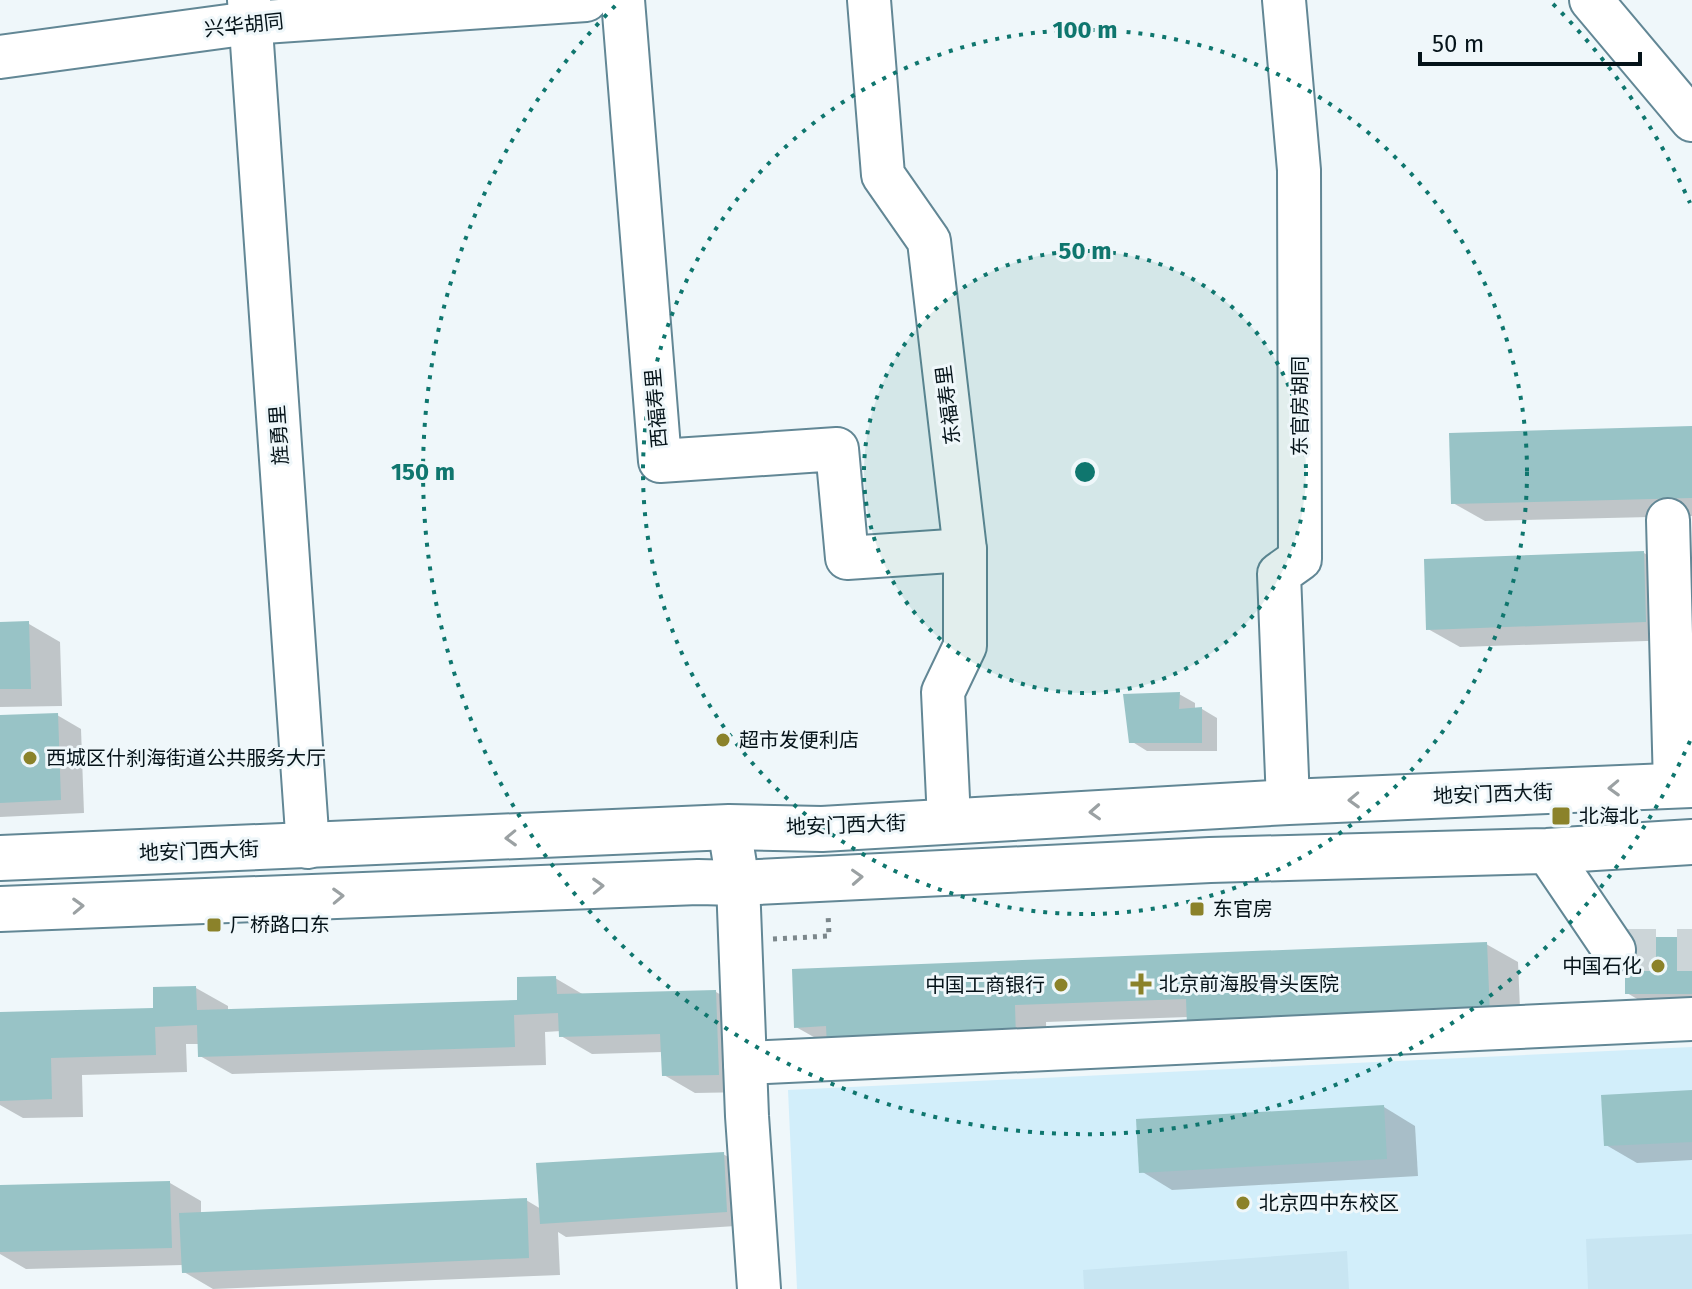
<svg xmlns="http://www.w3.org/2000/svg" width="1692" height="1289" viewBox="0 0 1692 1289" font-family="'Fira Sans','Noto Sans SC',sans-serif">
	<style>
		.built { fill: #d2eefa }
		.green { fill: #c8e5f2 }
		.shadow { fill: #0003 }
		.building { fill: #98c3c6 }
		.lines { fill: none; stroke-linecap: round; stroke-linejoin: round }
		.minor-tunnel { stroke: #ccd5d8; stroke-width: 42; stroke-dasharray: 42 21; stroke-linecap: butt }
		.minor-casing { stroke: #628795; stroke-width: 46 }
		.major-casing { stroke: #628795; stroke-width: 48 }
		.path { stroke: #7c878b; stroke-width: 5; stroke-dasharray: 4 6; stroke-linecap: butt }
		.minor { stroke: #fff; stroke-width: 42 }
		.major { stroke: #fff; stroke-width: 44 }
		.oneway { stroke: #9ba1a3 }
		.ring { fill: none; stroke: #0f766e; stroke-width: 4; stroke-dasharray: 4 8 }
		.poi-dot { fill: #8b822a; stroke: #eff7fa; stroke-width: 3 }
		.labels { text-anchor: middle; stroke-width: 6; stroke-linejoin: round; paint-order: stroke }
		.street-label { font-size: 20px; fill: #051319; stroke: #eff7fa }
		.poi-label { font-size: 20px; fill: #051319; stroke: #eff7fa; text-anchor: start }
		.centre { fill: #0f766e; stroke: #eff7fa; stroke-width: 4 }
		.ring-label { font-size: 24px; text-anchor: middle; font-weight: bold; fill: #0f766e; stroke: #eff7fa; stroke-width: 6; stroke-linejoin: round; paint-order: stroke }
	</style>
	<rect width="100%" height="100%" fill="#eff7fa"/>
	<path class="built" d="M1692,1047V1289H797L788,1090Z"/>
	<g class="green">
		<path d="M1692,1234V1289H1588L1586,1239Z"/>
		<path d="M1347,1251L1349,1289H1084L1083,1270Z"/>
	</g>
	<g class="shadow">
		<path d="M1692,428V516L1485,521L1453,503Z"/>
		<path d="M1644,553L1675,572L1677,640L1460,647L1428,629Z"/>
		<path d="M0,624H29L60,642L62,706L0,707Z"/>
		<path d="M1179,694L1195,703V710L1202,709L1217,718V751H1147L1131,741Z"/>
		<path d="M57,715L81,729L84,813L0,817V717Z"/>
		<path d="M1692,939V1007H1651L1627,993Z"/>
		<path d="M1486,944L1518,962L1521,1032L1188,1017L1046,1022L1047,1056L860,1063L796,1027Z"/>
		<path d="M555,978L584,995L716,992L747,1010L750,1092L695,1093L664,1075L663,1052L592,1054L561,1036V1031L545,1032L546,1065L232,1074L200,1056V1044H186L187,1072L82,1075L83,1117L23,1118L0,1105V1014L156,1010L196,988L228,1006V1011L519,1002Z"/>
		<path d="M1692,1092V1160L1637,1163L1606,1145Z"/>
		<path d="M1384,1107L1415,1126L1418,1176L1172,1190L1141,1171Z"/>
		<path d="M723,1154L747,1168L751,1225L566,1237L558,1232L560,1275L213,1289L184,1272L183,1265L26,1269L0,1254V1187L170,1183L201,1201V1214L526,1200L541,1209Z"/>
	</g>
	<g class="building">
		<path d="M1692,426V498L1451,504L1449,433Z"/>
		<path d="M1644,551L1646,622L1426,630L1424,559Z"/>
		<path d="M29,621L31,689H0V622Z"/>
		<path d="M1180,692L1179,709L1202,707V743H1129L1123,694Z"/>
		<path d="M58,713L61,800L0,803V715Z"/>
		<rect x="1625" y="937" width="67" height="57"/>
		<path d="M1487,942L1490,1015L1187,1026L1186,999L1015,1005L1016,1039L827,1046L826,1026L794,1028L792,969Z"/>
		<path d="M556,976L557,994L716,990L719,1075L662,1076L660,1034L559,1037L558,1013L514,1015L515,1047L198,1057L197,1025L155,1027L156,1055L51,1058L52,1099L0,1101V1012L153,1008V987L196,986L197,1010L517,1000V977Z"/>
		<path d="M1692,1090V1142L1604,1146L1601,1095Z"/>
		<path d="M1384,1105L1387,1159L1139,1173L1136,1119Z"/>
		<path d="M724,1152L727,1212L540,1224L536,1163Z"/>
		<path d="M170,1181L172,1248L0,1252V1185Z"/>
		<path d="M527,1198L529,1258L182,1273L179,1213Z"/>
	</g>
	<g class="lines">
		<path class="minor-tunnel" d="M1614,950H1692"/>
		<g class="minor-casing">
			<g id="minor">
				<path d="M249,0L308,847"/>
				<path d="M623,0L660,461L837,449L847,558L965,550"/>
				<path d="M869,0L883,175L929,241L965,550V646L943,692L949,820"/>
				<path d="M1284,0L1299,170L1300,559L1279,574L1288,802"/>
				<path d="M1591,0L1692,120"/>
				<path d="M0,57L250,23L586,0"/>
				<path d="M1668,520L1675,786"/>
				<path d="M729,827L738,883L747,1116L759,1289"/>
				<path d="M1547,851L1614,950"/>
				<path d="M745,1063L1692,1019"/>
			</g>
		</g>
		<g class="major-casing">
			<g id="major">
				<path d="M0,858L729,827L822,829L1288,802L1692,785"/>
				<path d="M0,909L698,882L738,883L1210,860L1547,851L1692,842"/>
			</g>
		</g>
		<path class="path" d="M773,939L829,936L828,913"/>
		<use href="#minor" class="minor"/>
		<use href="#major" class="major"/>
	</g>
	<defs><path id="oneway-chevron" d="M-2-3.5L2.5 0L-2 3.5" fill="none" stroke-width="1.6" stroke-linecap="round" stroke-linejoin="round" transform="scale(2)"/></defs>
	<g class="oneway">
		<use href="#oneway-chevron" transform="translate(1614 788) rotate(178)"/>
		<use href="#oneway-chevron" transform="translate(1354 800) rotate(178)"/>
		<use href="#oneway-chevron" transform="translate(1095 812) rotate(177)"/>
		<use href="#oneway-chevron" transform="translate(511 838) rotate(178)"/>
		<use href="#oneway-chevron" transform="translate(857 877) rotate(-3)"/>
		<use href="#oneway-chevron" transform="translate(598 886) rotate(-2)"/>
		<use href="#oneway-chevron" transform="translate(338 896) rotate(-2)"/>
		<use href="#oneway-chevron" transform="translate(78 906) rotate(-2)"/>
	</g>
	<circle cx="1085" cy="472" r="221" fill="#0f766e" fill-opacity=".12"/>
	<g class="ring">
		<circle cx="1085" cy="472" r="221"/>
		<circle cx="1085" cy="472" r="442"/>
		<path d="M1690 741A662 662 0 1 1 617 4M1553 4A662 662 0 0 1 1690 203"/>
	</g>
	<g class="poi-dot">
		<circle cx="723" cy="740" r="8"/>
		<circle cx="30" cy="758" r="8"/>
		<rect x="1551" y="806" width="20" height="20" rx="4"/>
		<rect x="1189" y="901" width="16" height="16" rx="4"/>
		<rect x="206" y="917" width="16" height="16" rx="4"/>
		<circle cx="1658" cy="966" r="8"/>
		<path d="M1137 972h8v8h8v8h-8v8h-8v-8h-8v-8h8z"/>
		<circle cx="1061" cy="985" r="8"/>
		<circle cx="1243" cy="1203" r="8"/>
	</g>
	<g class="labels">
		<g class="street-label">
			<text transform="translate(244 25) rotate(-6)" y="7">兴华胡同</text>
			<text transform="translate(948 405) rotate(-97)" y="7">东福寿里</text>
			<text transform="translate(1300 406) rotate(-90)" y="7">东官房胡同</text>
			<text transform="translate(656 408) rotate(-95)" y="7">西福寿里</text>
			<text transform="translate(279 435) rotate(-94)" y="7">旌勇里</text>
			<text transform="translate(1493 794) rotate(-2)" y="7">地安门西大街</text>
			<text transform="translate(846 825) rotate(-2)" y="7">地安门西大街</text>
			<text transform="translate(199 851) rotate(-2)" y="7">地安门西大街</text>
		</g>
		<g class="poi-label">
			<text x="739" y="747">超市发便利店</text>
			<text x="46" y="765">西城区什刹海街道公共服务大厅</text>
			<text x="1579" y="823">北海北</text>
			<text x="1213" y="916">东官房</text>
			<text x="230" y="932">厂桥路口东</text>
			<text x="1642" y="973" text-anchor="end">中国石化</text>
			<text x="1159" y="991">北京前海股骨头医院</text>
			<text x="1045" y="992" text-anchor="end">中国工商银行</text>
			<text x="1259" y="1210">北京四中东校区</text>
		</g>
	</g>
	<circle cx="1085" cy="472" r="12" class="centre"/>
	<g class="ring-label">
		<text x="1085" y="38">100 m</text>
		<text x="1085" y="259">50 m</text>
		<text x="423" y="480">150 m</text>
	</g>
	<path d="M1420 52v12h220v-12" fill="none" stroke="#051319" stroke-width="4"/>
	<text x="1432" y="52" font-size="24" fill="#051319" stroke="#eff7fa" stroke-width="6" paint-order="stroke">50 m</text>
</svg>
